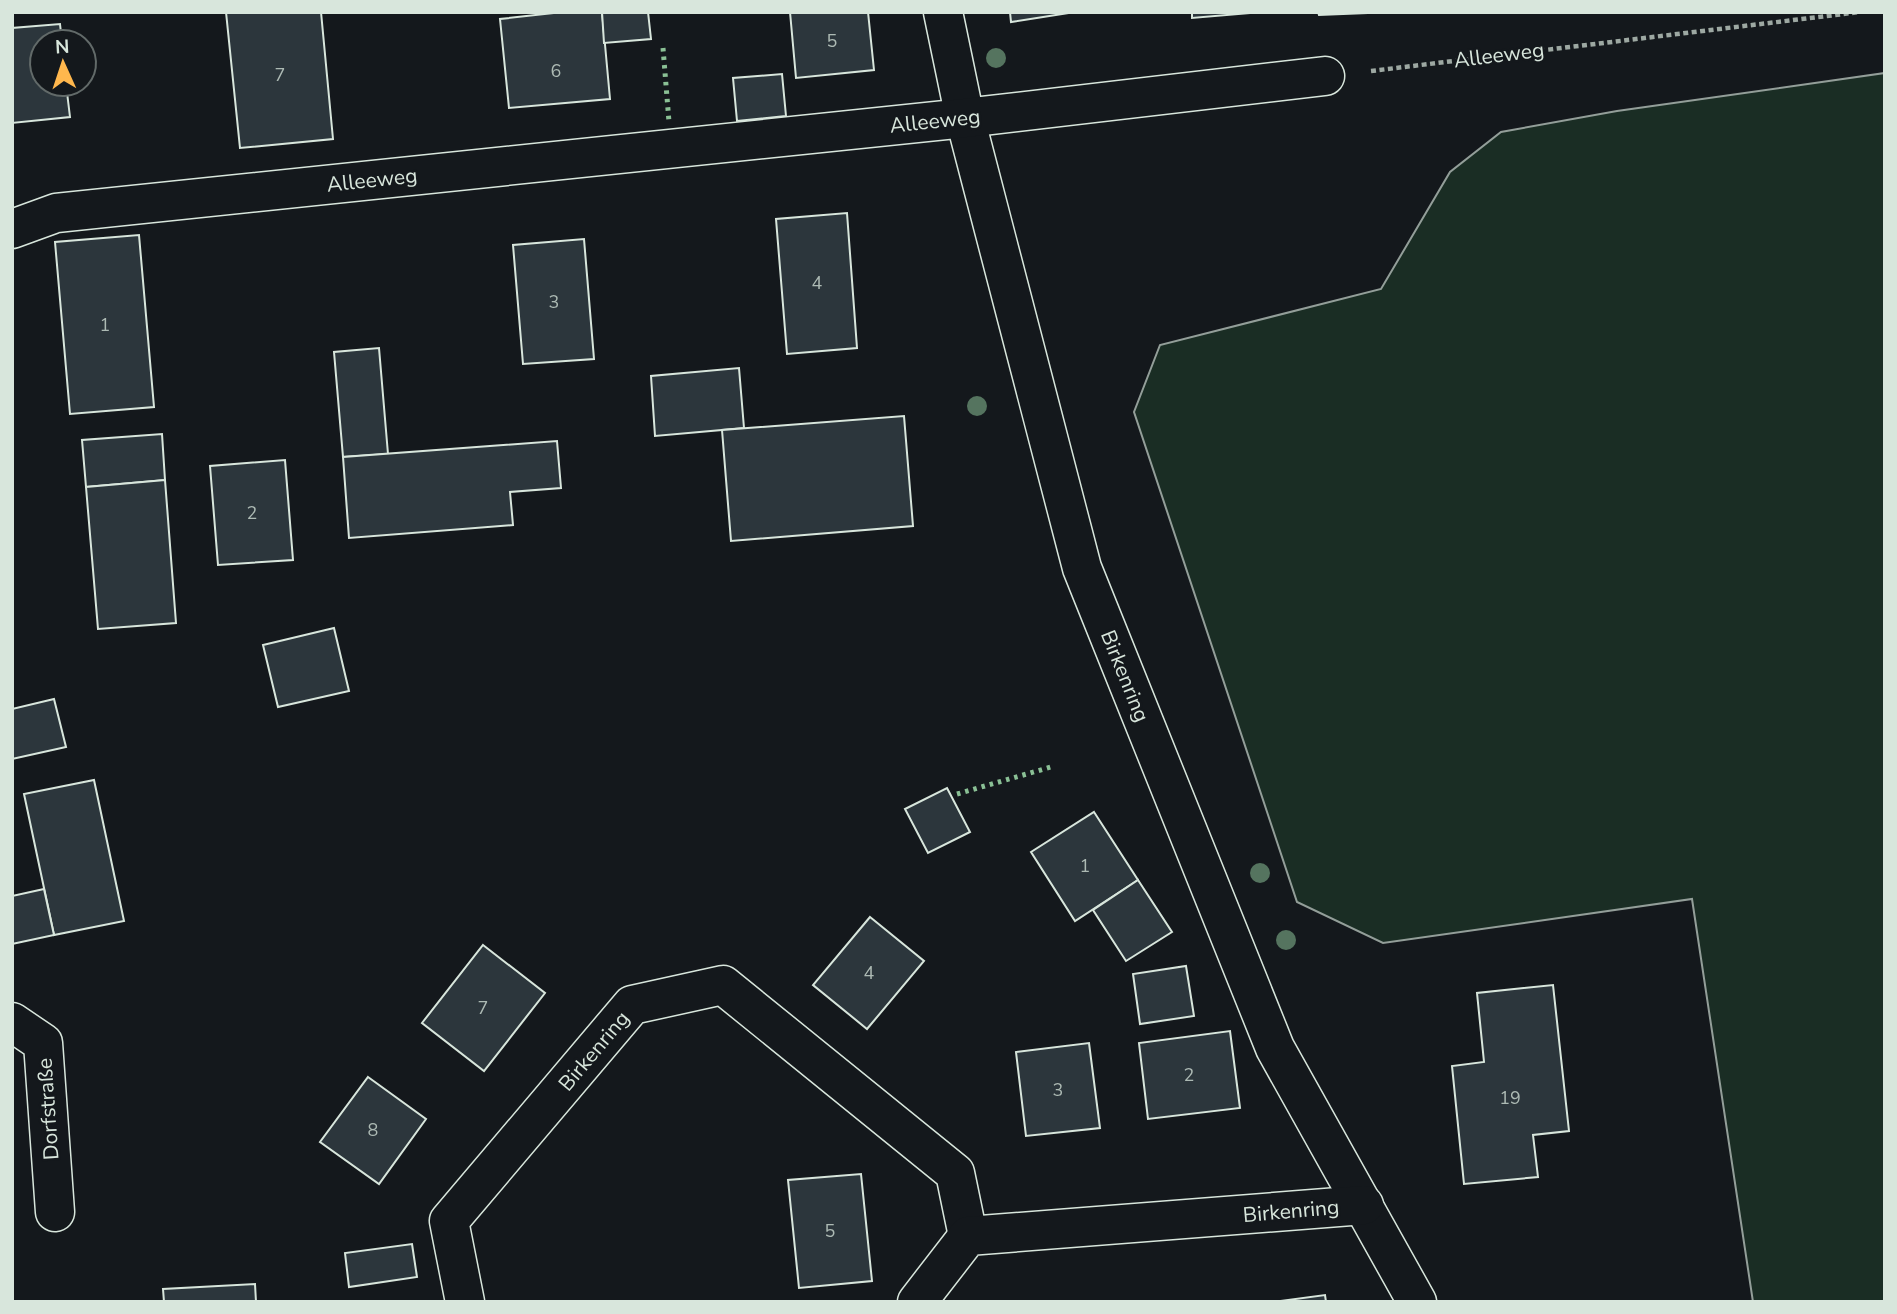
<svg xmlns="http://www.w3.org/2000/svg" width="1897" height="1314" viewBox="0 0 1897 1314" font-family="'Nunito Sans',sans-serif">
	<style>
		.green { fill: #1a2d24; stroke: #939e99; stroke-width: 2 }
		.building { fill: #2c363c; stroke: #d8e6dc; stroke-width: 2 }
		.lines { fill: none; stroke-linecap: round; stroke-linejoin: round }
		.minor-casing { stroke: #d8e6dc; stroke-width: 41 }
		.path { stroke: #9da8a2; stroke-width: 4.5; stroke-dasharray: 5 3.5; stroke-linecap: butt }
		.minor { stroke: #14181c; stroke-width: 38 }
		.hedge { stroke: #8ac095; stroke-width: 5; stroke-dasharray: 3.5 5; stroke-linecap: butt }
		.tree { fill: #55745f }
		.labels { text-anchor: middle; stroke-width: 5; stroke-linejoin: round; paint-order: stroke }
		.number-label { font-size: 18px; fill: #adbab4 }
		.street-label { font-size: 21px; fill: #d8e6dc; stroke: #14181c }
	</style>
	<rect width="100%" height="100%" fill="#14181c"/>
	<path class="green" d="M1885,73V1302H1753L1692,899L1383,943L1297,902L1134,412L1160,345L1381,289L1450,172L1501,132L1617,111Z"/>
	<g class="building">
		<path d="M226,12H321L333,139L240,148Z"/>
		<path d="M563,12H602L610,99L509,108L500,19Z"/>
		<path d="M602,12H648L651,39L604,43Z"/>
		<path d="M790,12H868L874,70L796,78Z"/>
		<path d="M1010,12H1075L1011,22Z"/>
		<path d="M1192,12H1262L1192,18Z"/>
		<path d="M1318,12H1367V13L1319,15Z"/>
		<path d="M60,24L62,42H42V84H66L70,117L12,123V28Z"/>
		<path d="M782,74L786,116L737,121L733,78Z"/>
		<path d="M847,213L857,348L787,354L776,219Z"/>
		<path d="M139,235L154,407L70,414L55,242Z"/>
		<path d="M584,239L594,359L523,364L513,245Z"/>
		<path d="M379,348L388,454L343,457L334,352Z"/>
		<path d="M739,368L744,428L655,436L651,376Z"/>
		<path d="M904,416L913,526L731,541L722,430Z"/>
		<path d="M162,434L165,480L86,487L82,440Z"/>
		<path d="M557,441L561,488L510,492L513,525L349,538L343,457Z"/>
		<path d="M285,460L293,560L218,565L210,466Z"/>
		<path d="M165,480L176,623L98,629L86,487Z"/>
		<path d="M334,628L349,691L278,707L263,645Z"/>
		<path d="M54,699L66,747L12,759V709Z"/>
		<path d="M94,780L124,921L54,935L24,794Z"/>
		<path d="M947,788L970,832L928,853L905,809Z"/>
		<path d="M1094,812L1138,880L1075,921L1031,852Z"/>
		<path d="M1138,880L1172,932L1126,961L1093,910Z"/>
		<path d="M44,889L54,935L12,944V896Z"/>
		<path d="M870,917L924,961L867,1029L813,985Z"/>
		<path d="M483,945L545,993L484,1071L422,1023Z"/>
		<path d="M1186,966L1194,1016L1140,1024L1133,974Z"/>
		<path d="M1553,985L1569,1131L1533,1135L1538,1177L1464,1184L1452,1066L1484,1062L1477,993Z"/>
		<path d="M1230,1031L1240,1108L1148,1119L1139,1043Z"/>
		<path d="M1089,1043L1100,1128L1026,1136L1016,1052Z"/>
		<path d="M368,1077L426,1119L379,1184L320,1142Z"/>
		<path d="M861,1174L872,1281L799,1288L788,1180Z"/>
		<path d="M412,1244L417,1277L349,1287L345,1253Z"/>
		<path d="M255,1284L256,1302H164L163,1289Z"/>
		<path d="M1325,1295L1326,1302H1273Z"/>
	</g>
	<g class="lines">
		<g class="minor-casing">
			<g id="minor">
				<path d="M943,12L965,118L1082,568L1275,1048L1417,1302"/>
				<path d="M12,229L56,213L965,118L1325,76"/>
				<path d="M12,1022L43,1043L55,1212"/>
				<path d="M465,1302L449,1221L632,1005L723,985L955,1173L968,1236"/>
				<path d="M917,1302L968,1236L1364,1205"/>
			</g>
		</g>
		<path class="path" d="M1371,71L1860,12"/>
		<use href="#minor" class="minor"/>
		<g class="hedge">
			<path d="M663,48L669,122"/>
			<path d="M957,794L1051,767"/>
		</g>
	</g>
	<g class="tree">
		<circle cx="996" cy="58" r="10"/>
		<circle cx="977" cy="406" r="10"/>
		<circle cx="1260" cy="873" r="10"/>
		<circle cx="1286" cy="940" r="10"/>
	</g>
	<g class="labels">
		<g class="number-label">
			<text x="832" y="47">5</text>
			<text x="556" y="77">6</text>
			<text x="280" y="81">7</text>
			<text x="817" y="289">4</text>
			<text x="554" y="308">3</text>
			<text x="105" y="331">1</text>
			<text x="252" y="519">2</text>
			<text x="1085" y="872">1</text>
			<text x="869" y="979">4</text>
			<text x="483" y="1014">7</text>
			<text x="1189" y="1081">2</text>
			<text x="1058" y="1096">3</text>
			<text x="1510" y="1104">19</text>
			<text x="373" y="1136">8</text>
			<text x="830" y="1237">5</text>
		</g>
		<g class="street-label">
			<text transform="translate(1499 55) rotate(-7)" y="7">Alleeweg</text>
			<text transform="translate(935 121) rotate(-6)" y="7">Alleeweg</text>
			<text transform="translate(372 180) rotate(-6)" y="7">Alleeweg</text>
			<text transform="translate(1125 676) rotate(68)" y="7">Birkenring</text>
			<text transform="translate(594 1051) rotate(-50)" y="7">Birkenring</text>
			<text transform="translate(48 1109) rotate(-94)" y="7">Dorfstraße</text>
			<text transform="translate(1291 1211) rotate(-5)" y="7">Birkenring</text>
		</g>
	</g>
	<rect width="1897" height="1314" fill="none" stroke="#d8e6dc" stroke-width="28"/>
	<g transform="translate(63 63) rotate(357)"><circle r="33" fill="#14181c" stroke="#626a69" stroke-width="2"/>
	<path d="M0-5L12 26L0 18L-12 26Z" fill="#ffb74d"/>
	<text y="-10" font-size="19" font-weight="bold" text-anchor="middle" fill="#d8e6dc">N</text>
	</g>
</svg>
